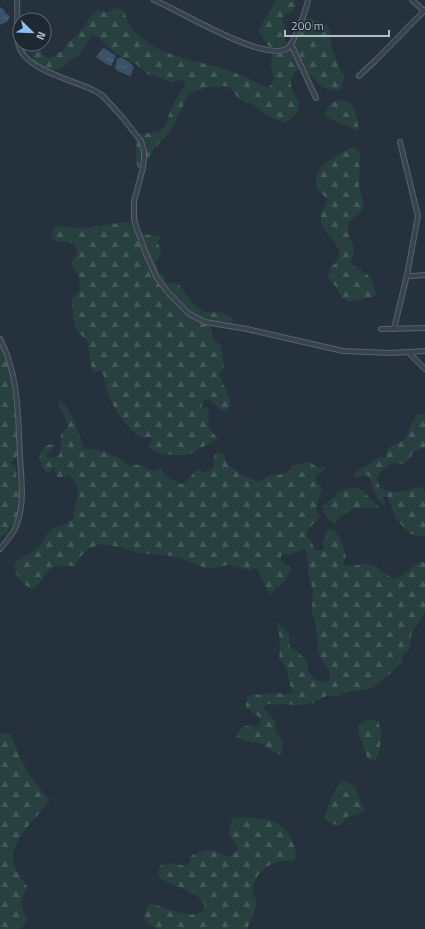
<svg xmlns="http://www.w3.org/2000/svg" width="425" height="929" viewBox="0 0 425 929" font-family="'Titillium Web',sans-serif">
	<style>
		.forest { fill: url(#forest-firs) }
		.water { fill: url(#water-ripples) }
		.lines { fill: none; stroke-linecap: round; stroke-linejoin: round }
		.minor-casing { stroke: #56616c; stroke-width: 6 }
		.minor { stroke: #38434e; stroke-width: 4 }
	</style>
	<defs>
		<pattern id="forest-firs" width="22" height="20" patternUnits="userSpaceOnUse"><rect width="22" height="20" fill="#284040"/><path d="M5 1l3.5 6h-7zM16 11l3.5 6h-7z" fill="#455a5a"/></pattern>
		<pattern id="water-ripples" width="26" height="14" patternUnits="userSpaceOnUse"><rect width="26" height="14" fill="#3a5166"/><path d="M2 4q2-2 4 0t4 0M15 11q2-2 4 0t4 0" fill="none" stroke="#54687b"/></pattern>
	</defs>
	<rect width="100%" height="100%" fill="#25323e"/>
	<g class="forest">
		<path d="M276,0H295C297,8 292,13 284,15L282,20C288,27 285,34 285,42L290,41L295,33L294,22C309,15 313,19 327,25L330,31L332,51L344,77L341,89C323,94 320,83 308,73C307,73 303,70 302,70C300,69 298,70 296,71C293,75 290,80 291,86C292,92 296,95 298,100C302,110 292,120 284,123L266,115L255,106L239,99L233,91L229,87L223,86L210,87L189,93L172,129L154,149L143,168H138C135,158 135,146 139,136C145,133 156,132 161,130C168,125 168,114 172,107C175,99 181,92 186,85L184,80L171,82L148,74L136,64L115,53L98,37L92,36L77,57L71,59L61,69L55,70L50,69L38,65L34,61L27,44H37L43,55L49,58L64,50C66,42 72,39 78,34C84,28 88,18 95,13C99,9 102,12 106,12C112,12 115,7 121,9C126,11 127,23 132,29C138,36 145,41 153,46C176,59 204,62 228,70C242,75 254,82 267,88L271,85L274,80L271,64L272,50L265,42L259,31C263,19 271,11 276,0Z"/>
		<path d="M338,100C357,100 356,116 359,131L330,119L326,115C326,107 329,103 338,100Z"/>
		<path d="M353,147L358,149L360,155L359,187L364,204C360,218 351,215 348,226C345,239 361,242 350,262C358,272 368,269 373,284C374,288 376,292 376,296C368,297 362,300 354,301C344,304 340,295 336,287C334,284 331,281 328,277L331,266L335,264L340,254L336,243L322,227L321,221V215L327,200C325,195 319,193 317,188C314,182 318,172 321,167C324,163 348,148 353,147Z"/>
		<path d="M132,221H135L139,232L149,235L161,236L157,243C165,253 159,254 156,263L159,273L165,276V282H172L179,285L191,301L204,312C212,313 229,310 233,320L231,332L226,321L217,322L211,320L207,324L211,328L212,337L221,346L224,369L219,374L230,400L229,408L225,411C218,410 214,402 208,399L204,400L202,404V408L206,407L209,410L208,427L218,439L217,441L214,440C208,445 206,446 198,449C196,450 193,453 190,454C186,456 167,455 162,454C158,453 152,450 149,448L148,444L153,440V438C148,436 142,438 138,436C135,434 133,431 131,429C118,416 110,402 105,384C104,378 105,375 100,371L95,372L92,370L87,340C69,326 75,319 72,299L81,288L79,283V277L72,263L77,252L76,246L73,243L57,241L52,238L53,227L55,226L85,228Z"/>
		<path d="M0,338L6,346L9,374L13,384V389L17,394L19,453L11,463C18,469 16,473 17,480C18,481 20,485 20,486C22,498 18,511 17,524L12,525L7,532L0,538Z"/>
		<path d="M59,400C73,409 78,435 85,449C99,448 121,455 129,467C137,460 146,470 155,471L161,468C167,479 169,477 180,484L186,482L197,469L203,473C216,469 213,467 214,456L219,452L224,455L228,466L233,468L238,473L259,482L272,475L285,474L293,466L297,464L310,462L315,466L321,468L326,465L324,470C323,472 320,472 318,474C312,478 320,485 322,489L317,504V515L321,516L313,524L306,533L315,549L320,551L324,549L322,542L325,539L327,531L330,529C340,531 343,548 346,556L343,565L352,566L366,563L375,566L393,579C404,576 411,567 421,561L425,563V613L412,632L411,637V643L408,651L403,654V660L393,671L371,689L347,692L341,694L339,697L328,695L313,703L301,705L267,704L263,708L275,721L276,733L283,742V748L280,754C272,752 267,746 259,743C252,741 244,742 237,737C240,723 246,726 257,727L261,723L259,717L246,707L247,696C253,695 271,693 277,693C283,694 287,695 293,692C288,682 289,666 279,659C281,646 280,633 276,621L289,634L290,647C296,650 304,656 307,662C308,666 307,669 309,672C312,679 320,683 328,682L330,677L329,671L320,656L318,649L316,626L312,611L313,590L308,574V558L305,549L291,554L281,555V561L290,567L291,570L283,584L275,589L271,595L267,591L258,570L255,568L249,570L228,565L208,569L186,560L171,556L139,553L120,547L102,544L89,548L80,557L75,566C68,566 57,565 52,568C43,574 43,584 32,589C23,585 15,575 14,565C19,557 27,556 34,551C42,545 45,534 52,529C59,525 66,526 70,519H73C74,516 74,513 75,509C77,496 82,485 69,475L65,477H57L54,467L49,473H46L42,466L39,457C41,449 46,443 55,444V446L47,454V457H57L60,454L61,434L68,426L59,406Z"/>
		<path d="M421,414L425,415V447L413,452L410,458L405,464L393,463L381,471L377,478L380,488C387,492 396,493 405,491C412,489 420,483 425,491V537L411,534L405,529L395,517L388,497L386,496L383,498L385,502V505C373,499 374,485 368,475L357,477L354,475L356,472L379,457H386C385,443 400,446 407,436C409,433 409,429 410,426C412,422 415,418 417,415Z"/>
		<path d="M354,487L364,492L379,508C366,507 355,506 344,514C339,517 339,521 334,523C327,520 325,513 322,506L336,496L337,492Z"/>
		<path d="M367,720L378,721C383,734 381,748 376,760H369C366,756 366,753 364,748C361,736 352,726 367,720Z"/>
		<path d="M0,733L11,734C20,762 30,779 50,800C39,815 12,839 13,859C13,868 22,880 27,886L21,903L24,914L27,920L21,929H0Z"/>
		<path d="M342,781C362,785 355,796 365,810L359,814L347,817L341,825C334,825 330,824 325,819C326,809 335,788 342,781Z"/>
		<path d="M234,817C259,818 281,815 293,842C295,848 297,856 294,861C272,859 257,868 252,891C261,903 252,917 247,929H158L146,922L144,916L149,904C168,906 182,920 202,912L205,906C199,891 176,888 163,880L159,877L158,871L161,865L166,863L187,866L192,855C211,848 211,848 229,857C234,854 237,852 238,846C229,837 226,828 234,817Z"/>
	</g>
	<g class="water">
		<path d="M0,7L4,10L5,13L10,16L7,22L0,25Z"/>
		<path d="M104,48L116,56L111,66L106,64L96,57L102,49Z"/>
		<path d="M121,57L129,62L134,67L131,75L129,76L116,70L115,68L117,59Z"/>
	</g>
	<g class="lines">
		<g class="minor-casing">
			<g id="minor">
				<path d="M17,0C18,14 16,29 18,43C23,71 76,80 97,92L103,96L122,117L141,141L144,151V158L143,168L134,201V218L136,226L146,254L157,278L166,290L189,314L205,322L247,329L343,351L391,353L425,351"/>
				<path d="M154,0C179,10 265,64 288,48C294,43 307,8 308,0"/>
				<path d="M412,0L424,11"/>
				<path d="M291,44L316,98"/>
				<path d="M359,76L376,60L425,10"/>
				<path d="M407,275L412,276L425,275"/>
				<path d="M381,329L425,328"/>
				<path d="M394,329L407,275L418,216L400,142"/>
				<path d="M0,339C19,374 18,418 20,456C21,478 25,502 17,524C14,533 6,542 0,549"/>
				<path d="M409,353L425,369"/>
			</g>
		</g>
		<use href="#minor" class="minor"/>
	</g>
	<g transform="translate(32 32) rotate(113)"><circle r="19" fill="#1d2833" stroke="#59646f"/>
	<path d="M0-3L7 15L0 10L-7 15Z" fill="#8cbff6"/>
	<text y="-6" font-size="11" font-weight="bold" text-anchor="middle" fill="#b4bec9">N</text>
	</g>
	<path d="M285 30v6h104v-6" fill="none" stroke="#b4bec9" stroke-width="2"/>
	<text x="291" y="30" font-size="12" fill="#b4bec9" stroke="#1d2833" stroke-width="3" paint-order="stroke">200 m</text>
</svg>
